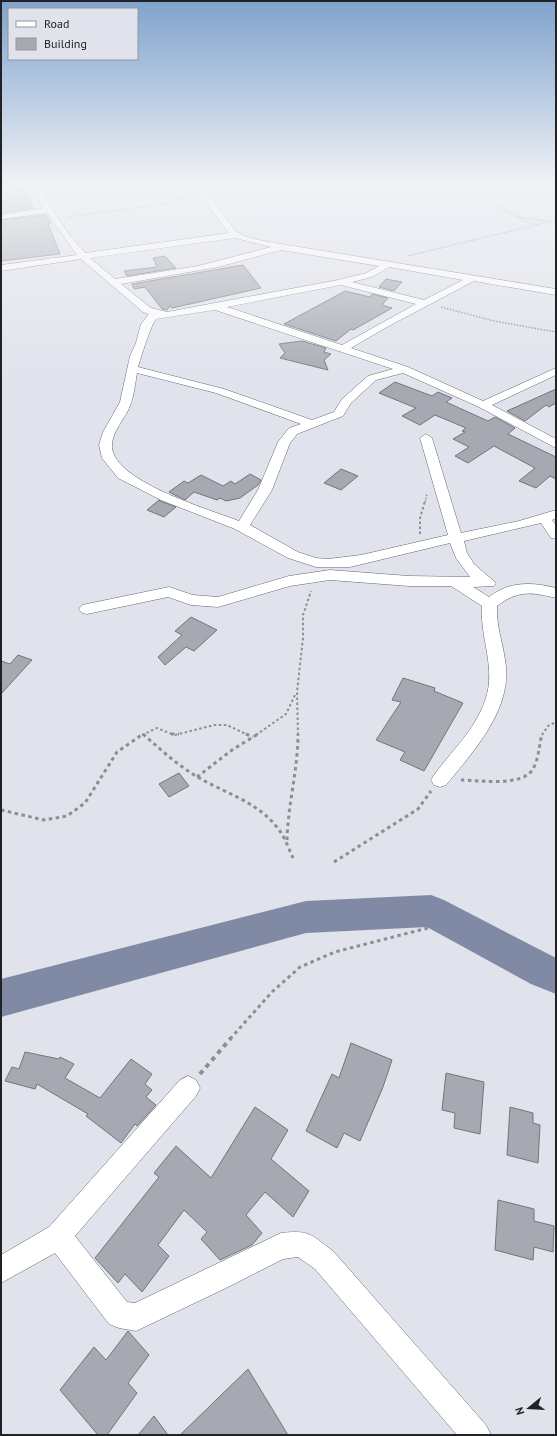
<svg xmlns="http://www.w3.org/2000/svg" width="557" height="1436" viewBox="0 0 557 1436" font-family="'PT Sans',sans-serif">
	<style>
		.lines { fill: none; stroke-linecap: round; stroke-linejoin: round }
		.river { fill: #818aa4; fill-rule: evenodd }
		.building { fill: #a6a9b1; stroke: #73757d }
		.street-casing { stroke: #65676e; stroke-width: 1 }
		.path-far3 { stroke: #8c8e95; stroke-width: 1.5; stroke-dasharray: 1.5 1.5; stroke-linecap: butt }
		.path-far2 { stroke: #8c8e95; stroke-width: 2; stroke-dasharray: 2.5 2.5; stroke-linecap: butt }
		.path-far1 { stroke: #8c8e95; stroke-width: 3; stroke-dasharray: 3.5 3.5; stroke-linecap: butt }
		.path { stroke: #8c8e95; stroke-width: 4; stroke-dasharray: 4.5 4.5; stroke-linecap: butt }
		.street { fill: #fff; fill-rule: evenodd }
	</style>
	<rect width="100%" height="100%" fill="#e0e3ec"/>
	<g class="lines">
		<path class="river" d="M431,895L444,900L556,958V994L531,984L427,927L306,933L1,1017V979L306,901Z"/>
	</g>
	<g class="building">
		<path d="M1,185H21L33,208L1,213Z"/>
		<path d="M46,215L51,223L48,224L60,254L1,261V220Z"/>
		<path d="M165,256L176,268L127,276L124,271L157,267L153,258Z"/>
		<path d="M243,265L261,288L172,308L170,306L167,310L162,309L145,287L134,289L132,284Z"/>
		<path d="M386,279L402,282L394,291L379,287Z"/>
		<path d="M345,291L370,297L372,294L388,298L382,305L392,308L353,330L351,329L336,341L284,324Z"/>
		<path d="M302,341L326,348L324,352L331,354L324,360L328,370L280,358L285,353L279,344Z"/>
		<path d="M395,382L432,396L438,392L452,398L446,402L488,421L495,417L515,428L508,434L556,457V479L550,476L536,488L519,481L535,468L494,446L468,463L455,456L469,447L453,439L465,432L462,431L466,428L435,415L420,425L402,416L416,408L379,393Z"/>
		<path d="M556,389V403L549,407L546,405L525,421L507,411Z"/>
		<path d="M341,469L358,476L341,490L324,483Z"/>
		<path d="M250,474L261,480L258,485L240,498L226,501L220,498L217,500L194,492L185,500L169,492L184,481L188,483L201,475L223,486L231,481L235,484Z"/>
		<path d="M159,500L160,501L176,507L164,517L147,510Z"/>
		<path d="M191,617L217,630L194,651L186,647L165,665L158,657L182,635L175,631Z"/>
		<path d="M18,655L32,660L1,694V661L10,664Z"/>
		<path d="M403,678L435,688L434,691L463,703L424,771L400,760L405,752L376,740L401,702L392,700Z"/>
		<path d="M179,773L189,786L169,797L159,784Z"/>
		<path d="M351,1043L392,1060L383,1087L360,1141L344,1133L337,1148L306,1131L332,1074L339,1078Z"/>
		<path d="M25,1052L59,1059L60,1057L74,1064L65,1078L100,1098L131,1059L152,1074L145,1084L152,1090L146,1097L156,1105L137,1126L135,1124L121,1143L86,1116L88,1114L37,1084L35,1089L5,1081L12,1067L19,1069Z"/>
		<path d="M446,1073L484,1082L480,1134L454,1128L455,1113L442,1110Z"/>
		<path d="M255,1107L288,1130L271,1159L309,1191L293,1217L265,1192L246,1215L262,1233L252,1245L220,1260L201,1239L207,1232L184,1210L158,1245L169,1256L142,1292L125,1274L118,1283L95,1258L159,1177L154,1173L176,1146L211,1178Z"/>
		<path d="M510,1107L533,1113V1123L540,1125L538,1163L507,1155Z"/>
		<path d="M498,1200L534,1209V1221L554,1226L553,1252L534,1247L533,1260L495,1250Z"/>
		<path d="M128,1331L149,1355L128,1383L137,1393L107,1435H98L60,1390L94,1347L106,1360Z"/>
		<path d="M248,1369L288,1435H180Z"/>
		<path d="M154,1416L168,1435H138Z"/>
	</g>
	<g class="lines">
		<g class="street-casing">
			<g id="street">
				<path d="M29,185H37L68,233L85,253L229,233L193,185H201L235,230C245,240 268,241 281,244L556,289V295L474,281L387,327L351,348L408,367L483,401L556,368V375L492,405L556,439V448L479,407L403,373L376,380L351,403L343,416L297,434L290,443L272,490L250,525L298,552L316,558L328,559L361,555L448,535L420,438L426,434L432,438L461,533L519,521L556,510V518L552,520L556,525V539L551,538L541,523L464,541L467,553L474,564L496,583L494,586L473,587L489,597C510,581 532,582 556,588V598C531,592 518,590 497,606C496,627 504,646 506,667C510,712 473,752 446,785L440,787L434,785L431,780C436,771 443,764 449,756C467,735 487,710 489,682C491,656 480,632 482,606L451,586H409L330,580L290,586L218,607L191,605L168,597L87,614L82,613L79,609L82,605L169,587L193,595L218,597L289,576L330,570L409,576L470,577L456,558L450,543L350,567H316L288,558L235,529L161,500L118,478L102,458L99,445L103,432L120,402L130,356L136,343L141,324L149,314L143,312L81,259L1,271V265L77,255L47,213L1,219V215L44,208ZM235,238L271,247L198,266L115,279L90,258ZM281,250L379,266L366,273L338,280L167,312L151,308L121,284L218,267ZM389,267L463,280L424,300L352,282L372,277ZM341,285L416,304L342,345L227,307ZM215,310L393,369L368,376L342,399L334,412L312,420L224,389L138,367C140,360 152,322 156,319ZM137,373L216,393L301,424L289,428L278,442L258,490L239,521C211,510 108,480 112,444C113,430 125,419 130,406C134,396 135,384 137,373Z"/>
				<path d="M188,1076L196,1080L200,1088L196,1096L75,1236L127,1302L135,1303L281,1233C310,1230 310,1234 333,1251L486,1425L491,1435H457L315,1269L298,1257L283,1259L226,1288L136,1331L119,1328L109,1324L55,1253L1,1283V1255L49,1227L180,1080Z"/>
			</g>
		</g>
		<g class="path-far3">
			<path d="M153,185L159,190L186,200"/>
			<path d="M455,185L533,225"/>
			<path d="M68,217L192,200L194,203"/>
			<path d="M518,217L547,221"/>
			<path d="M408,256L556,220"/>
			<path d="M441,307L494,321L556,332"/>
			<path d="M425,502L427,494"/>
		</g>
		<g class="path-far2">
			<path d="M420,534V518L425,501"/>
			<path d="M142,735L157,728L174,735"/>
			<path d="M175,735L214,725H227L248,735"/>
			<path d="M256,735L286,714L296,693"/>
			<path d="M298,735L297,692L303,638V615L311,591"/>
			<path d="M542,735L548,726L556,722"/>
		</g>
		<g class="path-far1">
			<path d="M143,734C160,749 176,764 196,776C222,792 256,801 276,826C284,835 288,847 293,858"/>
			<path d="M171,734H179"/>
			<path d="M246,734L253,737"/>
			<path d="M197,777L232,750L258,734"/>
			<path d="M461,780C480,780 525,788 534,767C539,757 539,745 542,734"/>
			<path d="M1,810L44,820L67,816L85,803L117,752L143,734"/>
			<path d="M287,840C288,804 298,769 298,734"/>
			<path d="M334,862L418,809L431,791"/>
			<path d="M230,1039L272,992L300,967L335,952L428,928"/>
		</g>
		<path class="path" d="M200,1074L231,1038"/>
		<use href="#street" class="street"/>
	</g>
	<linearGradient id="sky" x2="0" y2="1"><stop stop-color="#7fa3cd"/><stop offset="0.48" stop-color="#f1f2f6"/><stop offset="1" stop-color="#f1f2f6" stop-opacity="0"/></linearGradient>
	<rect width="557" height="386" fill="url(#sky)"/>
	<rect width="557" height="1436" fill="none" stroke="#212225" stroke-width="4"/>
	<rect x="8" y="8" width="130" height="52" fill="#e0e3ec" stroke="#94969c"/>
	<rect x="16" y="21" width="20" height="6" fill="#ffffff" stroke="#94969c"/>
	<text x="44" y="28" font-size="12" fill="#212225">Road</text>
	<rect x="16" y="38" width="20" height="12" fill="#a6a9b1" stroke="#94969c"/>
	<text x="44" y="48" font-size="12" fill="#212225">Building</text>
	<g transform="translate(529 1408) rotate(252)" stroke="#e0e3ec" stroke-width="3" paint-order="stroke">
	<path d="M0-3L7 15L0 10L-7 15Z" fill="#212225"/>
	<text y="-6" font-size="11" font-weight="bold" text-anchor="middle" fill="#212225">N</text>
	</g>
</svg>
